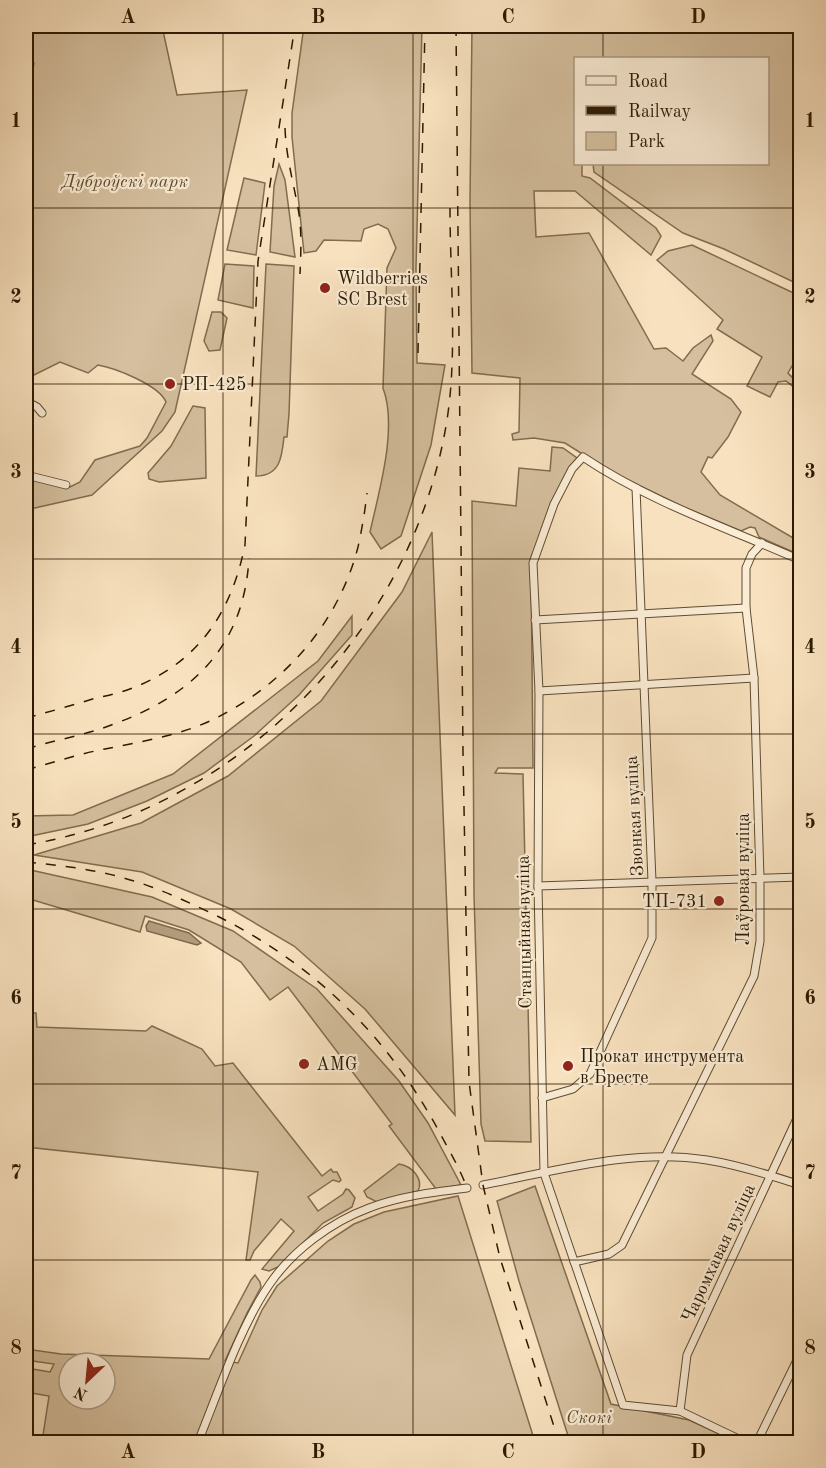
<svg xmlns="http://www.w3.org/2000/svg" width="826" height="1468" viewBox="0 0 826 1468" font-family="'Old Standard TT',serif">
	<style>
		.green { fill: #d5bf9e; stroke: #806c4f; stroke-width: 1.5; fill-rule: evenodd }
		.water { fill: #b39d7d; stroke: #7d694b; stroke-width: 1.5 }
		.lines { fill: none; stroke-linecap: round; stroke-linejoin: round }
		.minor-casing { stroke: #5f4c30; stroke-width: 9 }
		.minor { stroke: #faecd5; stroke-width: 7 }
		.rail { stroke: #2c1a00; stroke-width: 1.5; stroke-dasharray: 10 10; stroke-linecap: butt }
		.grid { fill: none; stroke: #2c1a00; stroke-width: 1.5; stroke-opacity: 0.55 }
		.poi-dot { fill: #8f2418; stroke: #faecd5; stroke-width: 2 }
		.labels { text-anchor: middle; stroke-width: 4.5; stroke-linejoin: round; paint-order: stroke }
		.park-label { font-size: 18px; font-style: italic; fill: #5f4c2f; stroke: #faecd5 }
		.poi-label { font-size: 18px; fill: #2c1a00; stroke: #faecd5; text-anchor: start }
		.street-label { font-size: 18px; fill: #2c1a00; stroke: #faecd5 }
		.neatline { fill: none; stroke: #2c1a00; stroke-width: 2 }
		.grid-label { font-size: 20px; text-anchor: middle; font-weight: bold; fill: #2c1a00 }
	</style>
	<rect width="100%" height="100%" fill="#f8e1be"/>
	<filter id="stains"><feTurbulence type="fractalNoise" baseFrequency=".00333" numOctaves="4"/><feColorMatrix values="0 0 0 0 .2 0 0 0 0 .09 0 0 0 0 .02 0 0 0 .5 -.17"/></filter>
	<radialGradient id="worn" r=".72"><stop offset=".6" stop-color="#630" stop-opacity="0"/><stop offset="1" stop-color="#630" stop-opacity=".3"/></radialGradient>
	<g class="green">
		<path d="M26,26H162L177,95L247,90L175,412L162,431L92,495L26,510V478L53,485L70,487L80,482L95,460L140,446L147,438L166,402C159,385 115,368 98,365L88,373L60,362L26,379V89L31,79L34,63L26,60Z"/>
		<path d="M304,26H422L416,268L417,363L445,365L431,445L401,536L381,549L370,532C379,491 398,428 383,388L387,268L396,248L388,229L378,224L364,229L361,241L324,240L316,251L304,253L292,137V113Z"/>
		<path d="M472,26H800V285L724,249L683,233L594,172L593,164H768V58H576V164H582V176L590,178L656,228L661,236L651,255L575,191H534L536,237L589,233L654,349L666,348L683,361L693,348L711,335L713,341L692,374L731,399L741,412L728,437L712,458L708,457L701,472L720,495L800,542V555L759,537L755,528L750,527L741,531L684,507L611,472L565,443L534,438L513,440L512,434L519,432L520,378L472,373L470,202Z"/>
		<path d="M279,164L285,180L295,257L270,252L274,186Z"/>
		<path d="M244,178L265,183L256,255L227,250Z"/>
		<path d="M692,245L800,296V352L788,373L800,385V399L797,394L796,389L786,381L778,382L770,397L747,386L762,357L717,329L723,320L657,260L668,251Z"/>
		<path d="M225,264L254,266L253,308L218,300Z"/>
		<path d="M266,264L294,266L289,414L287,437H284C282,457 280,476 256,476Z"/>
		<path d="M212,312H221L227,318L220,350L209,351L204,341Z"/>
		<path d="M193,406L205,408L206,478L159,482L149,479L148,473L171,446Z"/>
		<path d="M552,447L563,448L577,458L568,470L531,558L533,768H498L495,773L523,774L531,1142L485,1141L481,1124L474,895L472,501L516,506L519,468L550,471Z"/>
		<path d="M432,532L455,1115L365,1009L294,946L231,909L142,872L34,855L141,823L228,776L321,701L402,592Z"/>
		<path d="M352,616V635L299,695L254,736L204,773L147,801L88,824L26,837V816L73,815L173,774L318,661Z"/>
		<path d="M26,869L152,897L233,931L317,989L399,1081L428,1123L461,1185L436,1189L389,1126L392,1124L288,987L270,1000L241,962L189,930L145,916L140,932L33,900H26Z"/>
		<path d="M26,1013H36L37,1027L146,1031L152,1026L202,1049L215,1066L233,1063L322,1176L331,1169L333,1172H337L341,1180L339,1182L333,1180L308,1197L318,1211L343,1194L346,1189L349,1190L355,1198L352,1207L323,1223L280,1266L269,1271L262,1269L294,1231L281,1219L254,1251L250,1260H246L258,1172L26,1147Z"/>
		<path d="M399,1164C412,1166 424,1179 418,1191L377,1202L367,1197L364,1191Z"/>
		<path d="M535,1186L611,1404L689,1420L737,1442H570L519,1281L497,1201Z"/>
		<path d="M458,1196L535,1442H42L49,1396L26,1392V1368L50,1372L54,1364L26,1360V1349L61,1354L209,1359L251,1280L255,1275L260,1282L261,1287L247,1313L225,1361L238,1363L262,1310L277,1286L328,1241L354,1224L384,1212ZM69,1363H105V1399H69Z"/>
	</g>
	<path class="water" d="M149,921L189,933L201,943L197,945L147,931L146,926Z"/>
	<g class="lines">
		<g class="minor-casing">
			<g id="minor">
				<path d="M26,401L37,407L42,413"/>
				<path d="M26,475L66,485"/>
				<path d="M535,620L746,608"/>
				<path d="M539,691L754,678"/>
				<path d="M538,886L800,877"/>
				<path d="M542,1098L573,1089L590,1074L652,938V881L636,488"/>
				<path d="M483,1185C556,1171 632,1148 707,1160C739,1165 770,1175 800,1185"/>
				<path d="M574,1262L609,1254L622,1245L754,976L760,941V878L754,678L746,608V568L752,554L762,543"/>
				<path d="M680,1411L687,1355L800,1112"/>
				<path d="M198,1442C218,1393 239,1329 269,1285C292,1251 331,1222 369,1208C400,1196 435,1192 467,1188"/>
				<path d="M745,1442L680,1411L623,1405L544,1173L538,886L539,691L533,563L554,504L572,469L583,457C650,502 727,528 800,560"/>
				<path d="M757,1442L800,1354"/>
			</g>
		</g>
		<use href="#minor" class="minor"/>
		<g class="rail">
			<path d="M456,26L463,752L469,1082L483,1185L500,1258L559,1442"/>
			<path d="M285,128C286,156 293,181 298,208C302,229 301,252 300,274"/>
			<path d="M418,353L425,26"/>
			<path d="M26,718C49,712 73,705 96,698C111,695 126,691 140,685C202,658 232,609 245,545L258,261L295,26"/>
			<path d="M26,749C55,740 86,735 114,724C193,695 244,646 249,558"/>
			<path d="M26,770C52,763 78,754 105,749C139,742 177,736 210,721C282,687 338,625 358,547C362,529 365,511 367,493"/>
			<path d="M26,845C235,811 410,635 446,426C458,357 450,279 450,208"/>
			<path d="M26,862C58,865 92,869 124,878C149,885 173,895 196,906C305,955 385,1030 441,1135C450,1152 460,1169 467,1188"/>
		</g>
	</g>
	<path class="grid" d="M223,26V1442M413,26V1442M603,26V58M603,164V1442M26,208H800M26,384H800M26,559H800M26,734H800M26,909H800M26,1084H800M26,1260H800"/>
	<g class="poi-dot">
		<circle cx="325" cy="288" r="6"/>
		<circle cx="170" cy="384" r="6"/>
		<circle cx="719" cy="901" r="6"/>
		<circle cx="304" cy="1064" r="6"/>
		<circle cx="568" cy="1066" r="6"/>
	</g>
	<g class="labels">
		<g class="park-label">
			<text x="125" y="187">Дуброўскі парк</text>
			<text x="589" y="1423">Скокі</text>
		</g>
		<g class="poi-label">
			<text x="337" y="284">Wildberries<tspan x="337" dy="21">SC Brest</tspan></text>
			<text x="182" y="390">РП-425</text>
			<text x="707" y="907" text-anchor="end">ТП-731</text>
			<text x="580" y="1062">Прокат инструмента<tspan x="580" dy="21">в Бресте</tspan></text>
			<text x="316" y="1070">AMG</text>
		</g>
		<g class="street-label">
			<text transform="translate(634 816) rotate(-93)" y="6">Звонкая вуліца</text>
			<text transform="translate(743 879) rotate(-90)" y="6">Лаўровая вуліца</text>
			<text transform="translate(524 932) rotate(-91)" y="6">Станцыйная вуліца</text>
			<text transform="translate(718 1253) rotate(-65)" y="6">Чаромхавая вуліца</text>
		</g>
	</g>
	<rect width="826" height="1468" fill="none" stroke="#f8e1be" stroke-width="66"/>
	<rect x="574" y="57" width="195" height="108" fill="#faecd5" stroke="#a89880" stroke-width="1.5"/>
	<rect x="586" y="76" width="30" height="9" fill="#faecd5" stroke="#a89880" stroke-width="1.5"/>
	<text x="628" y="87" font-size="18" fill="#2c1a00">Road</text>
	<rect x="586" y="106" width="30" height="9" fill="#2c1a00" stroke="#a89880" stroke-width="1.5"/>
	<text x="628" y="117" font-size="18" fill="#2c1a00">Railway</text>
	<rect x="586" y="132" width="30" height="18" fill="#d5bf9e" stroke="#a89880" stroke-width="1.5"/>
	<text x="628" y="147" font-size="18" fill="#2c1a00">Park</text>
	<g transform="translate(87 1381) rotate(206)"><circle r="28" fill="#faecd5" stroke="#a89880" stroke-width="1.5"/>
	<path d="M0-4.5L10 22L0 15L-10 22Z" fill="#8f2418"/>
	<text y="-9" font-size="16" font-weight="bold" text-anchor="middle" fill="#2c1a00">N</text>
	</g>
	<rect x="33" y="33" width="760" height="1402" class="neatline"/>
	<g class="grid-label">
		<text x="128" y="23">A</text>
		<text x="318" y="23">B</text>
		<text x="508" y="23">C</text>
		<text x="698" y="23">D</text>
		<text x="16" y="127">1</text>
		<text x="810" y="127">1</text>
		<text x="16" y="303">2</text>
		<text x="810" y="303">2</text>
		<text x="16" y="478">3</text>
		<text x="810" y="478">3</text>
		<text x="16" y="653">4</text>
		<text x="810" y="653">4</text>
		<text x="16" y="828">5</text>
		<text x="810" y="828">5</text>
		<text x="16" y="1004">6</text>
		<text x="810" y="1004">6</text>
		<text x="16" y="1179">7</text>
		<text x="810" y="1179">7</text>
		<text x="16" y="1354">8</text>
		<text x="810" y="1354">8</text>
		<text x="128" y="1458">A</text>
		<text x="318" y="1458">B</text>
		<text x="508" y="1458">C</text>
		<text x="698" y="1458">D</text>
	</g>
	<rect width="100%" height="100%" filter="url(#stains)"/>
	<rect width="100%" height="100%" fill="url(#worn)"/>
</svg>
